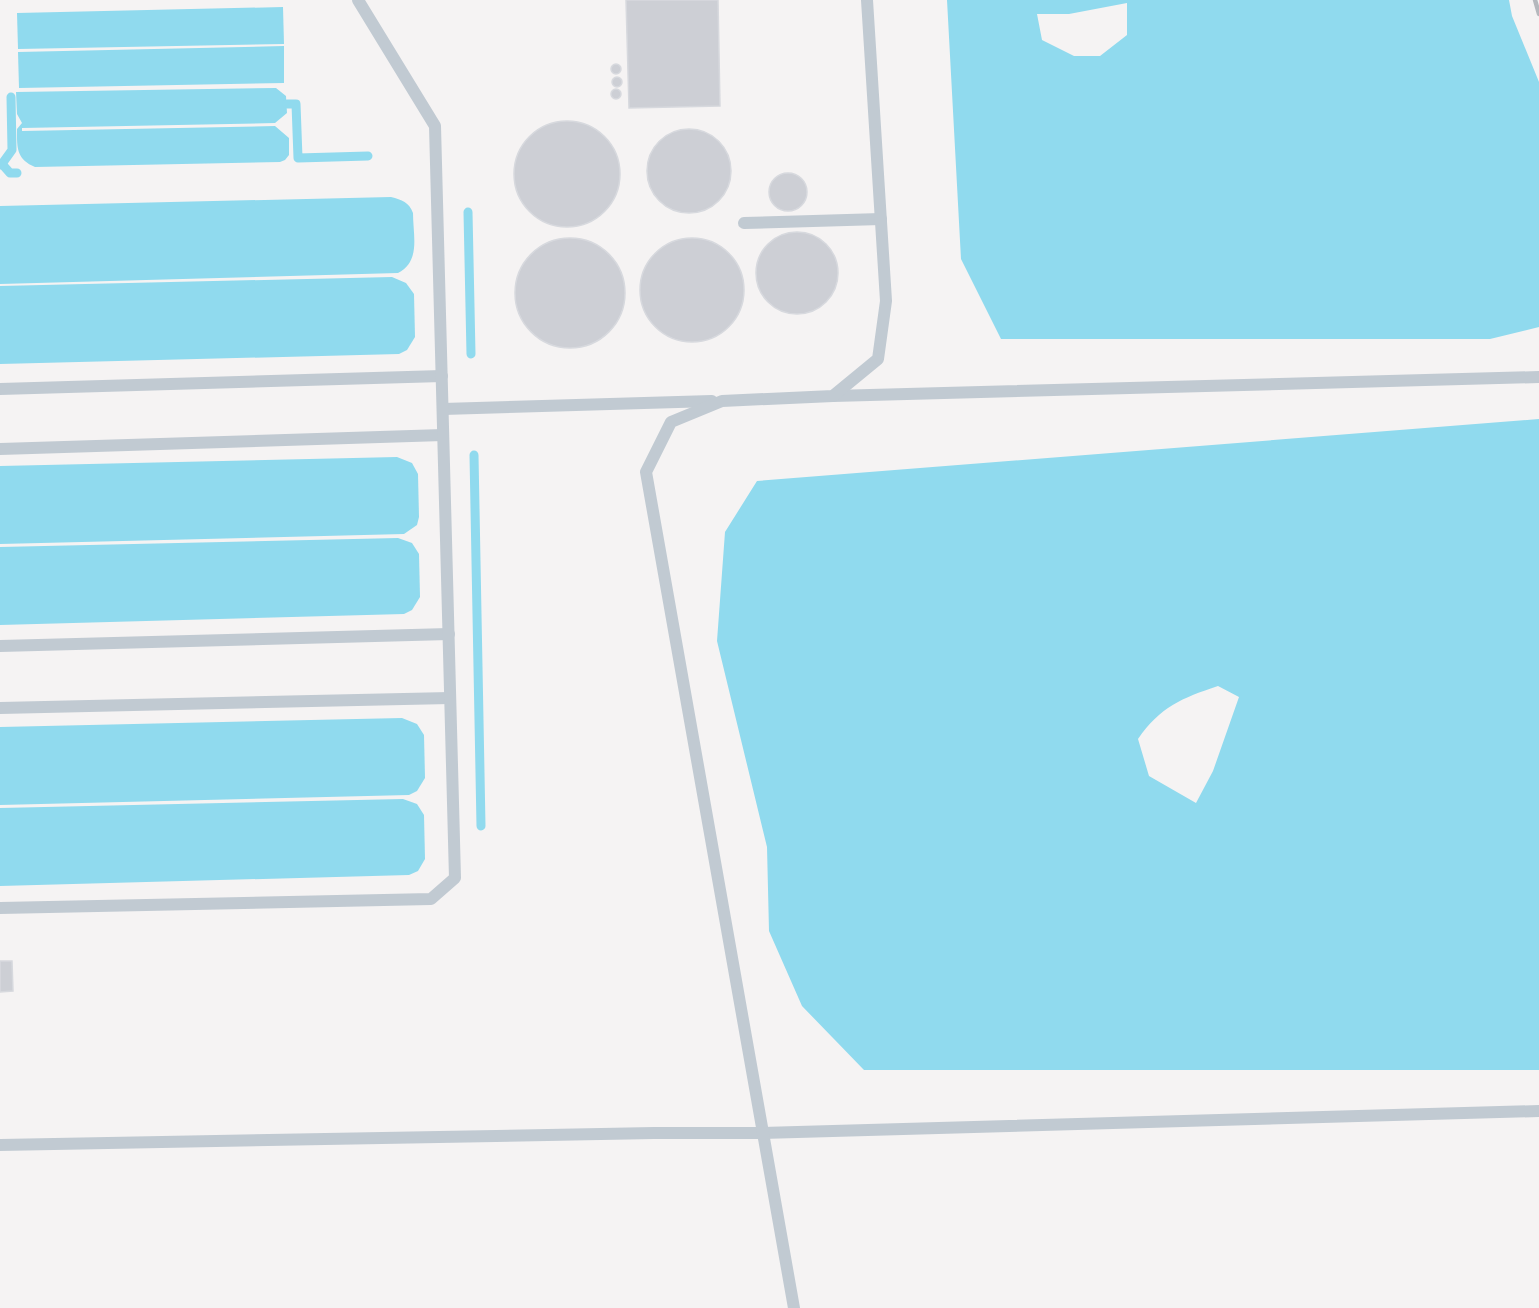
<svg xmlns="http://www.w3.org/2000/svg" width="1539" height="1308" viewBox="0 0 1539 1308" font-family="Ubuntu,sans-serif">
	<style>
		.water { fill: #90daee; fill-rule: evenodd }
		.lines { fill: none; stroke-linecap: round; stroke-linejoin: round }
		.stream { stroke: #90daee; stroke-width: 9 }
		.building { fill: #cdcfd5; stroke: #d7d9de; stroke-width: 1.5 }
		.lane { stroke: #c1cad2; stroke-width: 12 }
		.rail { stroke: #b5b8bd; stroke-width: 4.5 }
	</style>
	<rect width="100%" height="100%" fill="#f5f3f3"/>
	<g class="water">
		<path d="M947,0H1509L1512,16L1539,82V327L1490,339H1001L961,259ZM1127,3V35L1100,56H1074L1042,40L1037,14H1069Z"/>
		<path d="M283,7L284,44L18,49L17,13Z"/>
		<path d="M284,46V83L19,88L18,52Z"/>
		<path d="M276,88L286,96L287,113L275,123L22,128V131L275,126L289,138V155L285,160L280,162L35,167C16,159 17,147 17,129L22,123L17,114L16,92Z"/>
		<path d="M391,197C402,200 409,202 413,213C413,236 421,261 398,273L0,284V206Z"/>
		<path d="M392,277L406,283L414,294L415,337L407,350L399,354L0,364V286Z"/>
		<path d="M1539,419V1070H864L802,1006L769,931L767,847L717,641L725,532L757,481ZM1218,686L1239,697L1213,771L1196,803L1149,776L1138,739C1160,707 1182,698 1218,686Z"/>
		<path d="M397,457L412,463L418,474L419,517L417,525L404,534L0,544V466Z"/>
		<path d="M398,538L412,543L419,554L420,597L412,610L404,614L0,625V547Z"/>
		<path d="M402,718L417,724L424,735L425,778L417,791L409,795L0,805V727Z"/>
		<path d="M403,799L417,804L424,815L425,859L418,871L409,875L0,886V808Z"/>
	</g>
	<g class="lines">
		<g class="stream">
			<path d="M287,104H296L298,158L368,156"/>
			<path d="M2,164L10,173H17"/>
			<path d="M0,165L2,164L12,150L11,97"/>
			<path d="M468,212L471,354"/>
			<path d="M474,455L481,826"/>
		</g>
	</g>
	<g class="building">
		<path d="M626,0H718L720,106L629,108Z"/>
		<circle cx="616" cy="69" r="5"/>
		<circle cx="617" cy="82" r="5"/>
		<circle cx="616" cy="94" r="5"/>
		<circle cx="567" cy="174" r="53"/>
		<circle cx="689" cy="171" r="42"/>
		<circle cx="788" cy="192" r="19"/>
		<circle cx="797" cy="273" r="41"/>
		<circle cx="692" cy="290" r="52"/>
		<circle cx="570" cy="293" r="55"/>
		<path d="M0,961H12L13,991L0,992Z"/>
	</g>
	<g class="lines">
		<g class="lane">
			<path d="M744,223L881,219"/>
			<path d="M0,389L442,376"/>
			<path d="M833,396L1539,377"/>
			<path d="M443,409L712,401"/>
			<path d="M0,449L443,435"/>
			<path d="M0,646L449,634"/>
			<path d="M0,708L450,698"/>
			<path d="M0,908L431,899L455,878L435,126L358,0"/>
			<path d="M0,1145L654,1133H762L1539,1111"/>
			<path d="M794,1308L646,472L671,422L722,401L833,396L878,359L886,301L867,0"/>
		</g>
		<path class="rail" d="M1535,0L1539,14"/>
	</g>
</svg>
